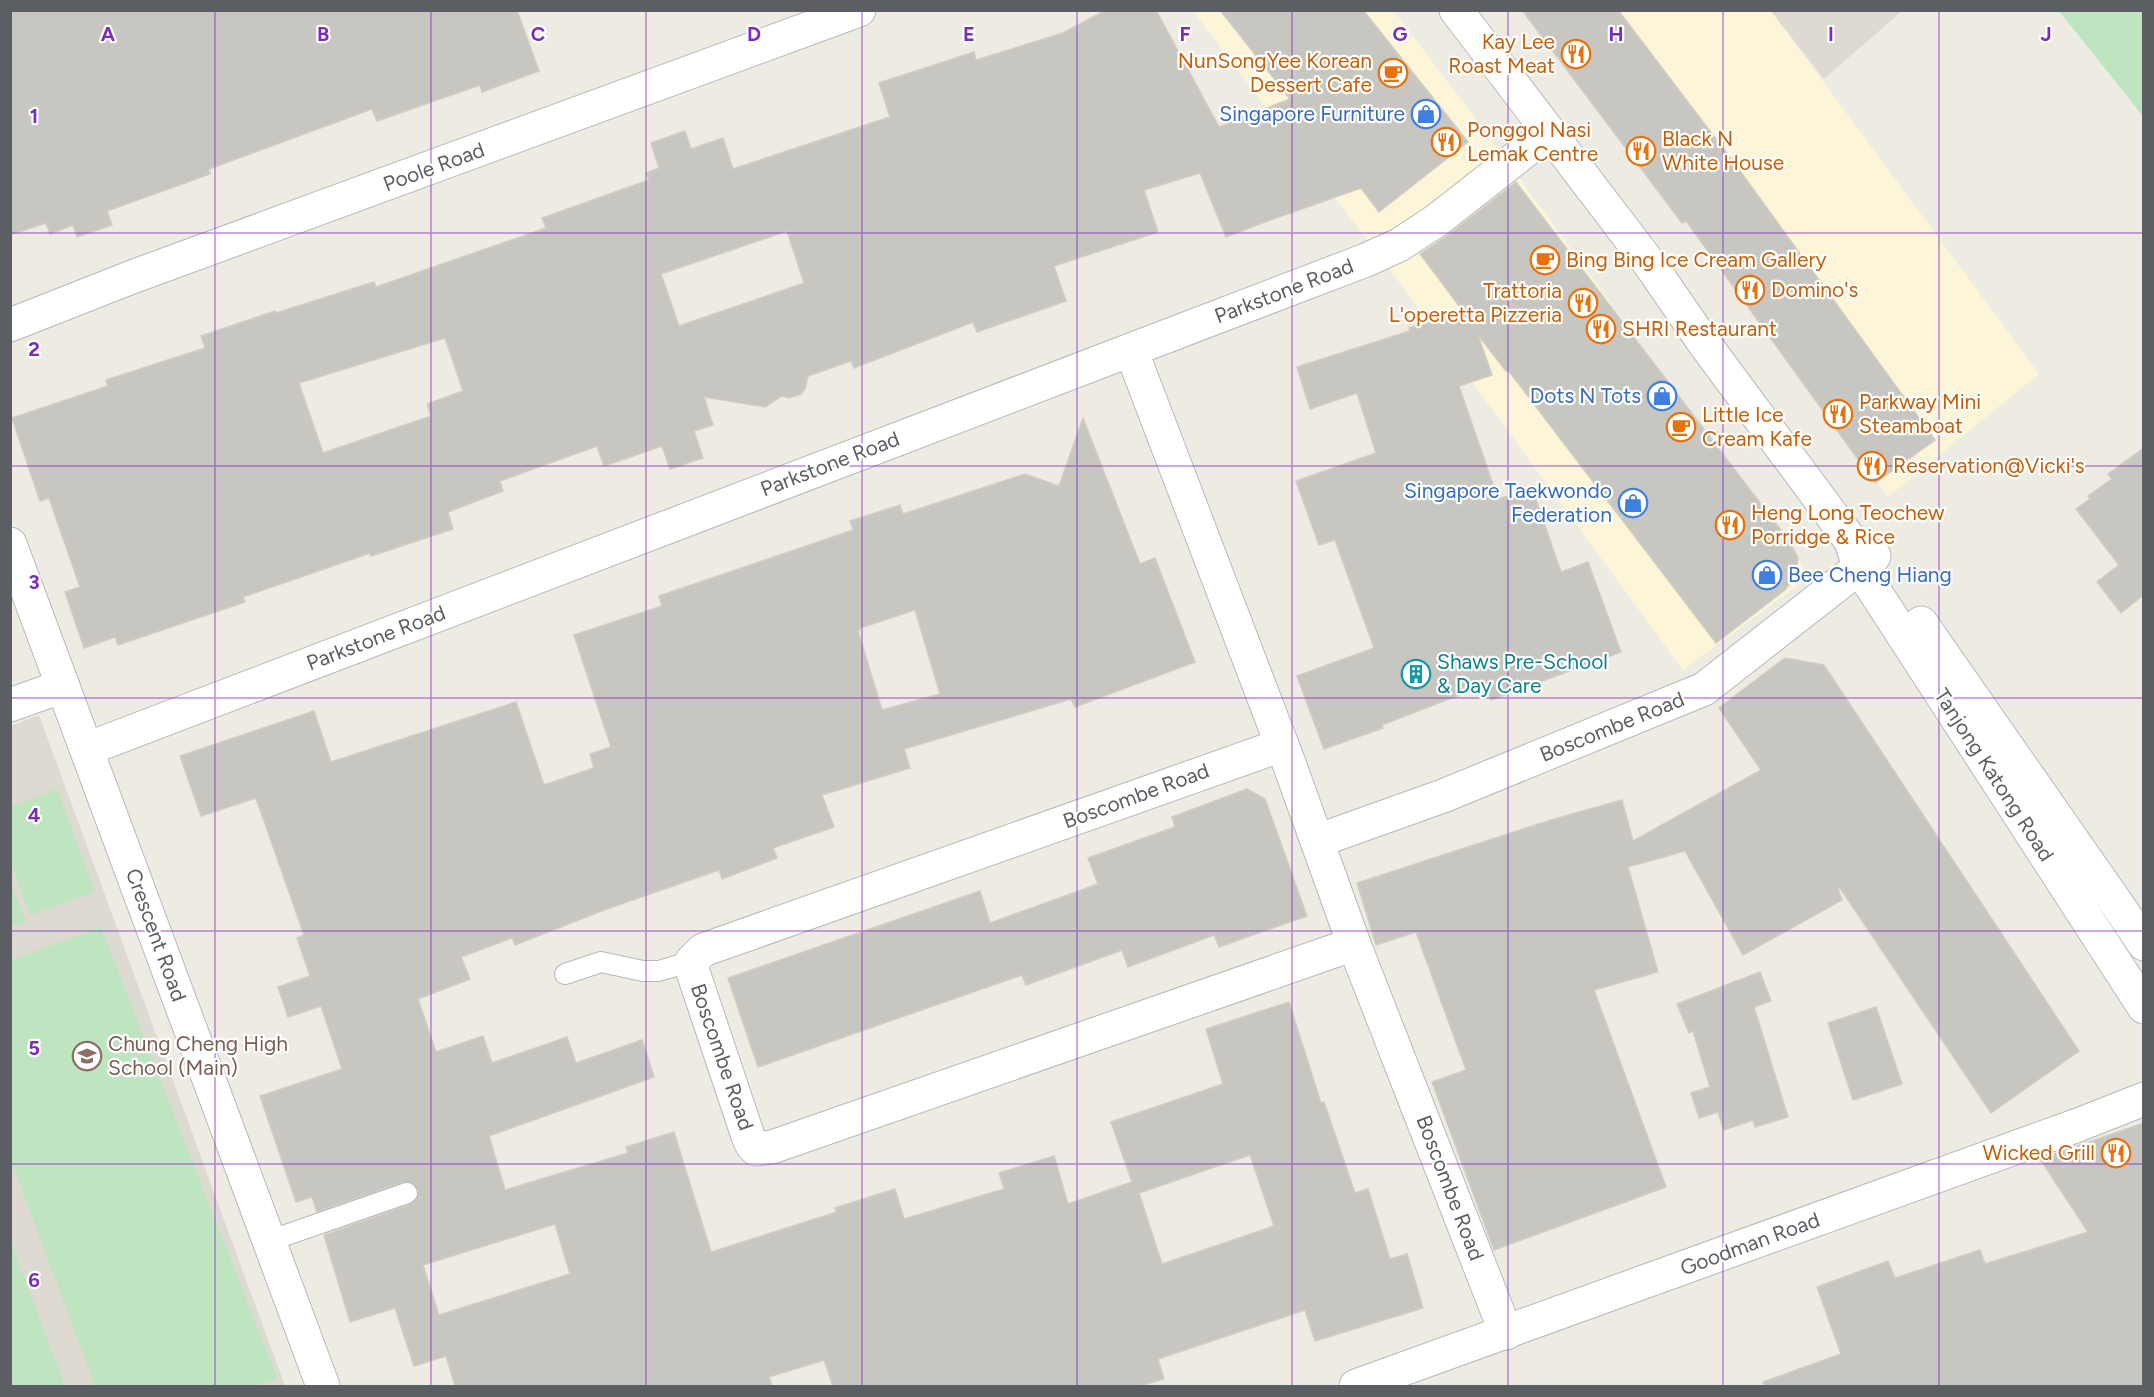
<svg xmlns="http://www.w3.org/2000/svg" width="2154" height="1397" viewBox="0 0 2154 1397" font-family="Figtree,sans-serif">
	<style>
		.commercial { fill: #fdf5d8 }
		.education { fill: #dedad1 }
		.green { fill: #bfe5c0 }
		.building { fill: #c8c6c0; stroke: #d2cdc1; stroke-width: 1.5; fill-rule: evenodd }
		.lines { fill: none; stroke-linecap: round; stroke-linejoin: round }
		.service-casing { stroke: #b5b9bd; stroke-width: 22 }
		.minor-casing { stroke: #b5b9bd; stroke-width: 35 }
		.tertiary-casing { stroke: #b5b9bd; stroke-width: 35 }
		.secondary-casing { stroke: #b6babf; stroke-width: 35 }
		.service { stroke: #fff; stroke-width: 20 }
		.minor { stroke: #fff; stroke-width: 33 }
		.tertiary { stroke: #fff; stroke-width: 33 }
		.secondary { stroke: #fff; stroke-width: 33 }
		.grid { fill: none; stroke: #7b2cbf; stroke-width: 1.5; stroke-opacity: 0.55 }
		.labels { text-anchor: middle; stroke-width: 4.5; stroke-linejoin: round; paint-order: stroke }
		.food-label { font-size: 21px; fill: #c56008; stroke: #fff; text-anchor: start }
		.shop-label { font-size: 21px; fill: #366cbe; stroke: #fff; text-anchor: end }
		.street-label { font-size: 21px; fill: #5b5f63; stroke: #fff }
		.culture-label { font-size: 21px; fill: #0d838f; stroke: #fff; text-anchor: start }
		.education-label { font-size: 21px; fill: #785e54; stroke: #fff; text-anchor: start }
		.grid-label { font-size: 20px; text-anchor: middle; font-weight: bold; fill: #7b2cbf; stroke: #fff; stroke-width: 4.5; stroke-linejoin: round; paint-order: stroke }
	</style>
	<rect width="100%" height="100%" fill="#eeebe3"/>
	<g class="commercial">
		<path d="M1193,11H1394L1490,138L1810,576L1683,670L1396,278Z"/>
		<path d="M1529,11H1771L2039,374L1888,497Z"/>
	</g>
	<g class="education">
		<path d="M1771,11H1902L1824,79Z"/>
		<path d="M39,715L285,1386H11L10,726Z"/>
	</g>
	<g class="green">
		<path d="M2059,11H2143V116Z"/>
		<path d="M57,789L95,892L30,915L11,863V806Z"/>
		<path d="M10,880L26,922L11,927H10Z"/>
		<path d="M101,927L277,1378L255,1386H95L11,1161V960Z"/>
		<path d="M10,1242H11L65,1386H11Z"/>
	</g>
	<g class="building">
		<path d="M10,10H517L539,71L482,92L480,85L377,121L372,109L209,169L210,174L107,211L112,225L77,237L73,225L50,234L46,223L10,235Z"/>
		<path d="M1106,10H1156L1219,127L1290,99L1220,10H1363L1468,142L1379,212L1361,188L1265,222L1226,237L1200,173L1144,190L1158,232L1054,266L1066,301L977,332L973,322L854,368L851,361L808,376L805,389L801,394L789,398L782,396L765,407L704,397L713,425L694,431L703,458L670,469L662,446L604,466L597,446L500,481L503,491L448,512L453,529L371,556L370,553L243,597L245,602L118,645L115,637L84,648L65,592L80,587L49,498L40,501L12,418L108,386L106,380L205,348L201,336L275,311L276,313L374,282L376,287L546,228L542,218L649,180L646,173L659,168L651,143L685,131L691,149L723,138L733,169L890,117L879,83L974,52L976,60L1063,33ZM787,231L804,283L679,326L661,274ZM445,338L463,391L427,404L431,416L323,453L299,383Z"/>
		<path d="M1522,10H1618L1735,164L1935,440L1875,483L1686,221L1682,223Z"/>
		<path d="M1516,182L1789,541L1798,558L1796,574L1785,590L1716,643L1508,370L1506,371L1478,335L1492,375L1459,386L1498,499L1532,488L1561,572L1588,562L1621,652L1491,700L1485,685L1382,725L1383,728L1324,749L1297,676L1374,648L1335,540L1319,545L1296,481L1376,453L1357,393L1310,409L1297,367L1410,331L1409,328L1463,311L1420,254L1448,235Z"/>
		<path d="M1083,418L1140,564L1155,558L1195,662L1075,707L1071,699L904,749L910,768L822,795L834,827L773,848L777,858L722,879L719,870L604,910L515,945L512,938L461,957L470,979L418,999L436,1052L483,1036L492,1063L567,1037L576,1063L642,1040L654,1077L489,1136L505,1190L628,1153L626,1147L674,1132L711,1252L837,1212L835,1208L895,1189L904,1219L1004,1189L999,1173L1054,1156L1068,1204L1132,1182L1111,1122L1223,1084L1206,1029L1289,1002L1321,1103L1324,1102L1355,1193L1368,1189L1390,1259L1407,1254L1423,1308L1315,1341L1305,1310L1158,1359L1164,1379L1140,1386H833L824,1360L769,1377L772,1386H455L446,1356L414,1366L395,1308L350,1322L324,1235L411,1204L416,1200L418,1190L414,1184L403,1182L317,1212L312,1197L296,1202L260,1096L342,1069L321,1006L288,1017L278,987L310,976L297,938L304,935L256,798L201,816L180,756L314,711L331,762L516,702L544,785L594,768L590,754L611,747L574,635L662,606L659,596L853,530L850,521L900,505L903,514L1025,474L1059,486ZM915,610L940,694L882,710L858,631L860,630V628ZM1250,1155L1274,1226L1162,1264L1139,1193ZM555,1224L570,1274L439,1315L423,1265Z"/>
		<path d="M2144,448V598L2142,596L2121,613L2097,582L2119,565L2076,509L2090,499L2088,496L2112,479L2108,474Z"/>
		<path d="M1785,658L1824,665L2079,1051L1991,1113L1840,888L1838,889L1842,900L1743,955L1685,851L1628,867L1658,972L1594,990L1666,1187L1494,1250L1432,1082L1466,1070L1416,932L1376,945L1357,883L1551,820L1622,800L1633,841L1761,770L1719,708Z"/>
		<path d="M1247,789L1265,799L1307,916L1219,947L1214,935L1128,967L1122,950L1026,985L1022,975L758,1067L728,978L980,891L990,923L1098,884L1088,858L1175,827L1172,817Z"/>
		<path d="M1760,972L1771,1001L1754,1007L1788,1117L1755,1127L1753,1120L1724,1130L1718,1112L1699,1118L1691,1093L1710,1087L1693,1031L1689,1033L1677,1004Z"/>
		<path d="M1876,1007L1902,1084L1853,1100L1828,1023Z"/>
		<path d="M2144,1123V1386H1764L1763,1382L1841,1354L1817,1287L1888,1261L1895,1278L1980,1250L1985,1264L2088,1232L2040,1159Z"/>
	</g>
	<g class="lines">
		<g class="service-casing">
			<g id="service">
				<path d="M565,974L601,962L643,971H659L692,961"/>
				<path d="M269,1241L407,1193"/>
			</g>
		</g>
		<g class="minor-casing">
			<g id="minor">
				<path d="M10,325L132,277L859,10"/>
				<path d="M1131,350L1290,766L1354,944L1506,1333"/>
				<path d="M10,705L63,686"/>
				<path d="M1282,745L703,950L692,961V969L748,1136L752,1145L756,1149L772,1147L1354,944"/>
				<path d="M87,749L1366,260L1399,245L1437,220L1548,133"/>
				<path d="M1317,841L1443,796L1704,689L1874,556"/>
				<path d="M1356,1386L2078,1125L2144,1099"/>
			</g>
		</g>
		<g class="tertiary-casing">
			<path id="tertiary" d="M10,544L323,1386"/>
		</g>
		<g class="secondary-casing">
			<g id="secondary">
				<path d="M1456,10L1649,263L1704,343L1851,541L1859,567L2144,1007"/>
				<path d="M1921,623L2117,904L2144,944"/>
			</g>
		</g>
		<use href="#service" class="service"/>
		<use href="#minor" class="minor"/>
		<use href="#tertiary" class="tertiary"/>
		<use href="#secondary" class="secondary"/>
	</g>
	<path class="grid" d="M215,10V1386M431,10V1386M646,10V1386M862,10V1386M1077,10V1386M1292,10V1386M1508,10V1386M1723,10V1386M1939,10V1386M10,233H2144M10,466H2144M10,698H2144M10,931H2144M10,1164H2144"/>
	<defs>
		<g id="restaurant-ring" transform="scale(1.5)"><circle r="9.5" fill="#fff" stroke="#e8710a" stroke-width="1.5"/><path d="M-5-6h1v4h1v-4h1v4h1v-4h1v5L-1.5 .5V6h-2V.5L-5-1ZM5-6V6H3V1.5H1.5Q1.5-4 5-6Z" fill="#e8710a"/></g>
		<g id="cafe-ring" transform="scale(1.5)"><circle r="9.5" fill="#fff" stroke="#e8710a" stroke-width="1.5"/><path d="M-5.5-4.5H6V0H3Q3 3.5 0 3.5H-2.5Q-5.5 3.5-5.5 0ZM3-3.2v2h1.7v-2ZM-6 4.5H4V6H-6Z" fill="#e8710a"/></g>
		<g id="shop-ring" transform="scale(1.5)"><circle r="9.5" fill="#fff" stroke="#3f7fe0" stroke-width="1.5"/><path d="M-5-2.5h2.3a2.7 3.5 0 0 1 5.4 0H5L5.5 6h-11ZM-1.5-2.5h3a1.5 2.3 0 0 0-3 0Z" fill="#3f7fe0"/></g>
		<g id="building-ring" transform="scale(1.5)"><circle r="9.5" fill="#fff" stroke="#0f9aa8" stroke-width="1.5"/><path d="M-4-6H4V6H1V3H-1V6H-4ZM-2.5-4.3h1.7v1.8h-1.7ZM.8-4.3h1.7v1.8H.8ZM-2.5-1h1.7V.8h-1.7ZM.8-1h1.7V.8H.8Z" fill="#0f9aa8"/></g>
		<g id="school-ring" transform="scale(1.5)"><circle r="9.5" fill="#fff" stroke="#8d6e63" stroke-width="1.5"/><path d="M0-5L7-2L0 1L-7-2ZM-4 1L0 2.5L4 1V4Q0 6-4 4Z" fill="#8d6e63"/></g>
	</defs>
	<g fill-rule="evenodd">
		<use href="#restaurant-ring" x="1576" y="54"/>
		<use href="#cafe-ring" x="1393" y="73"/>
		<use href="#shop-ring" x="1426" y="114"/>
		<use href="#restaurant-ring" x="1446" y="142"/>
		<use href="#restaurant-ring" x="1641" y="151"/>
		<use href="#cafe-ring" x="1545" y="260"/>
		<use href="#restaurant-ring" x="1750" y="290"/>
		<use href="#restaurant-ring" x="1583" y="303"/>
		<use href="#restaurant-ring" x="1601" y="329"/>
		<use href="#shop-ring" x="1662" y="396"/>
		<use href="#restaurant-ring" x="1838" y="414"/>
		<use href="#cafe-ring" x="1681" y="427"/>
		<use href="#restaurant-ring" x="1872" y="466"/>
		<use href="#shop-ring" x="1633" y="503"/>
		<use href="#restaurant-ring" x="1730" y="525"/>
		<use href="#shop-ring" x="1767" y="575"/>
		<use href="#building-ring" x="1416" y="674"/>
		<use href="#school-ring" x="87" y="1056"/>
		<use href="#restaurant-ring" x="2116" y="1153"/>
	</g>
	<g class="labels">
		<g class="food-label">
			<text x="1555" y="49" text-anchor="end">Kay Lee<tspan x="1555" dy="24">Roast Meat</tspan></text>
			<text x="1372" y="68" text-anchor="end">NunSongYee Korean<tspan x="1372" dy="24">Dessert Cafe</tspan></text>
			<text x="1467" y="137">Ponggol Nasi<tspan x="1467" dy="24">Lemak Centre</tspan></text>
			<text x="1662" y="146">Black N<tspan x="1662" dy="24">White House</tspan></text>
			<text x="1566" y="267">Bing Bing Ice Cream Gallery</text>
			<text x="1771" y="297">Domino's</text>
			<text x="1562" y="298" text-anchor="end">Trattoria<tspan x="1562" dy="24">L'operetta Pizzeria</tspan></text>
			<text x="1622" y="336">SHRI Restaurant</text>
			<text x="1859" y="409">Parkway Mini<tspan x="1859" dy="24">Steamboat</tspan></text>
			<text x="1702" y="422">Little Ice<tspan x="1702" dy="24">Cream Kafe</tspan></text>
			<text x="1893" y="473">Reservation@Vicki's</text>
			<text x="1751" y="520">Heng Long Teochew<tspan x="1751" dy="24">Porridge &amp; Rice</tspan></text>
			<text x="2095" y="1160" text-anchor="end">Wicked Grill</text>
		</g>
		<g class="shop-label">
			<text x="1405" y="121">Singapore Furniture</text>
			<text x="1641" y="403">Dots N Tots</text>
			<text x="1612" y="498">Singapore Taekwondo<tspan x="1612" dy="24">Federation</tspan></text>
			<text x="1788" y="582" text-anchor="start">Bee Cheng Hiang</text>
		</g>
		<g class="street-label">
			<text transform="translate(434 167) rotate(-20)" y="7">Poole Road</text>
			<text transform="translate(1284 291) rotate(-21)" y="7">Parkstone Road</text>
			<text transform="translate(830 464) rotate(-21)" y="7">Parkstone Road</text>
			<text transform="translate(376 638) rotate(-21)" y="7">Parkstone Road</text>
			<text transform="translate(1612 727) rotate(-22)" y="7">Boscombe Road</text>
			<text transform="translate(1994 775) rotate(57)" y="7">Tanjong Katong Road</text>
			<text transform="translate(1136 796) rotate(-20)" y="7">Boscombe Road</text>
			<text transform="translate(156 935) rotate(70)" y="7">Crescent Road</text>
			<text transform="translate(722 1057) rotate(71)" y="7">Boscombe Road</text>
			<text transform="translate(1450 1188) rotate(69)" y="7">Boscombe Road</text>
			<text transform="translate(1750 1244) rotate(-20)" y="7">Goodman Road</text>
		</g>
		<g class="culture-label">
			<text x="1437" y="669">Shaws Pre-School<tspan x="1437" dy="24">&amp; Day Care</tspan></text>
		</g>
		<g class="education-label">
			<text x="108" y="1051">Chung Cheng High<tspan x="108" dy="24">School (Main)</tspan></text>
		</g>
	</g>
	<g class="grid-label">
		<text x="108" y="41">A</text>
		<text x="323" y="41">B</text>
		<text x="538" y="41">C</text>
		<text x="754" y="41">D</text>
		<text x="969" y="41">E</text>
		<text x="1185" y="41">F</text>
		<text x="1400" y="41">G</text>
		<text x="1616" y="41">H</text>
		<text x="1831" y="41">I</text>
		<text x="2046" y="41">J</text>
		<text x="34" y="123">1</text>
		<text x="34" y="356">2</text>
		<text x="34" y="589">3</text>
		<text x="34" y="822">4</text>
		<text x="34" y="1055">5</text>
		<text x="34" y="1287">6</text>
	</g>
	<rect width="2154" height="1397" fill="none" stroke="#5b5f63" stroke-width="24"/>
</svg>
